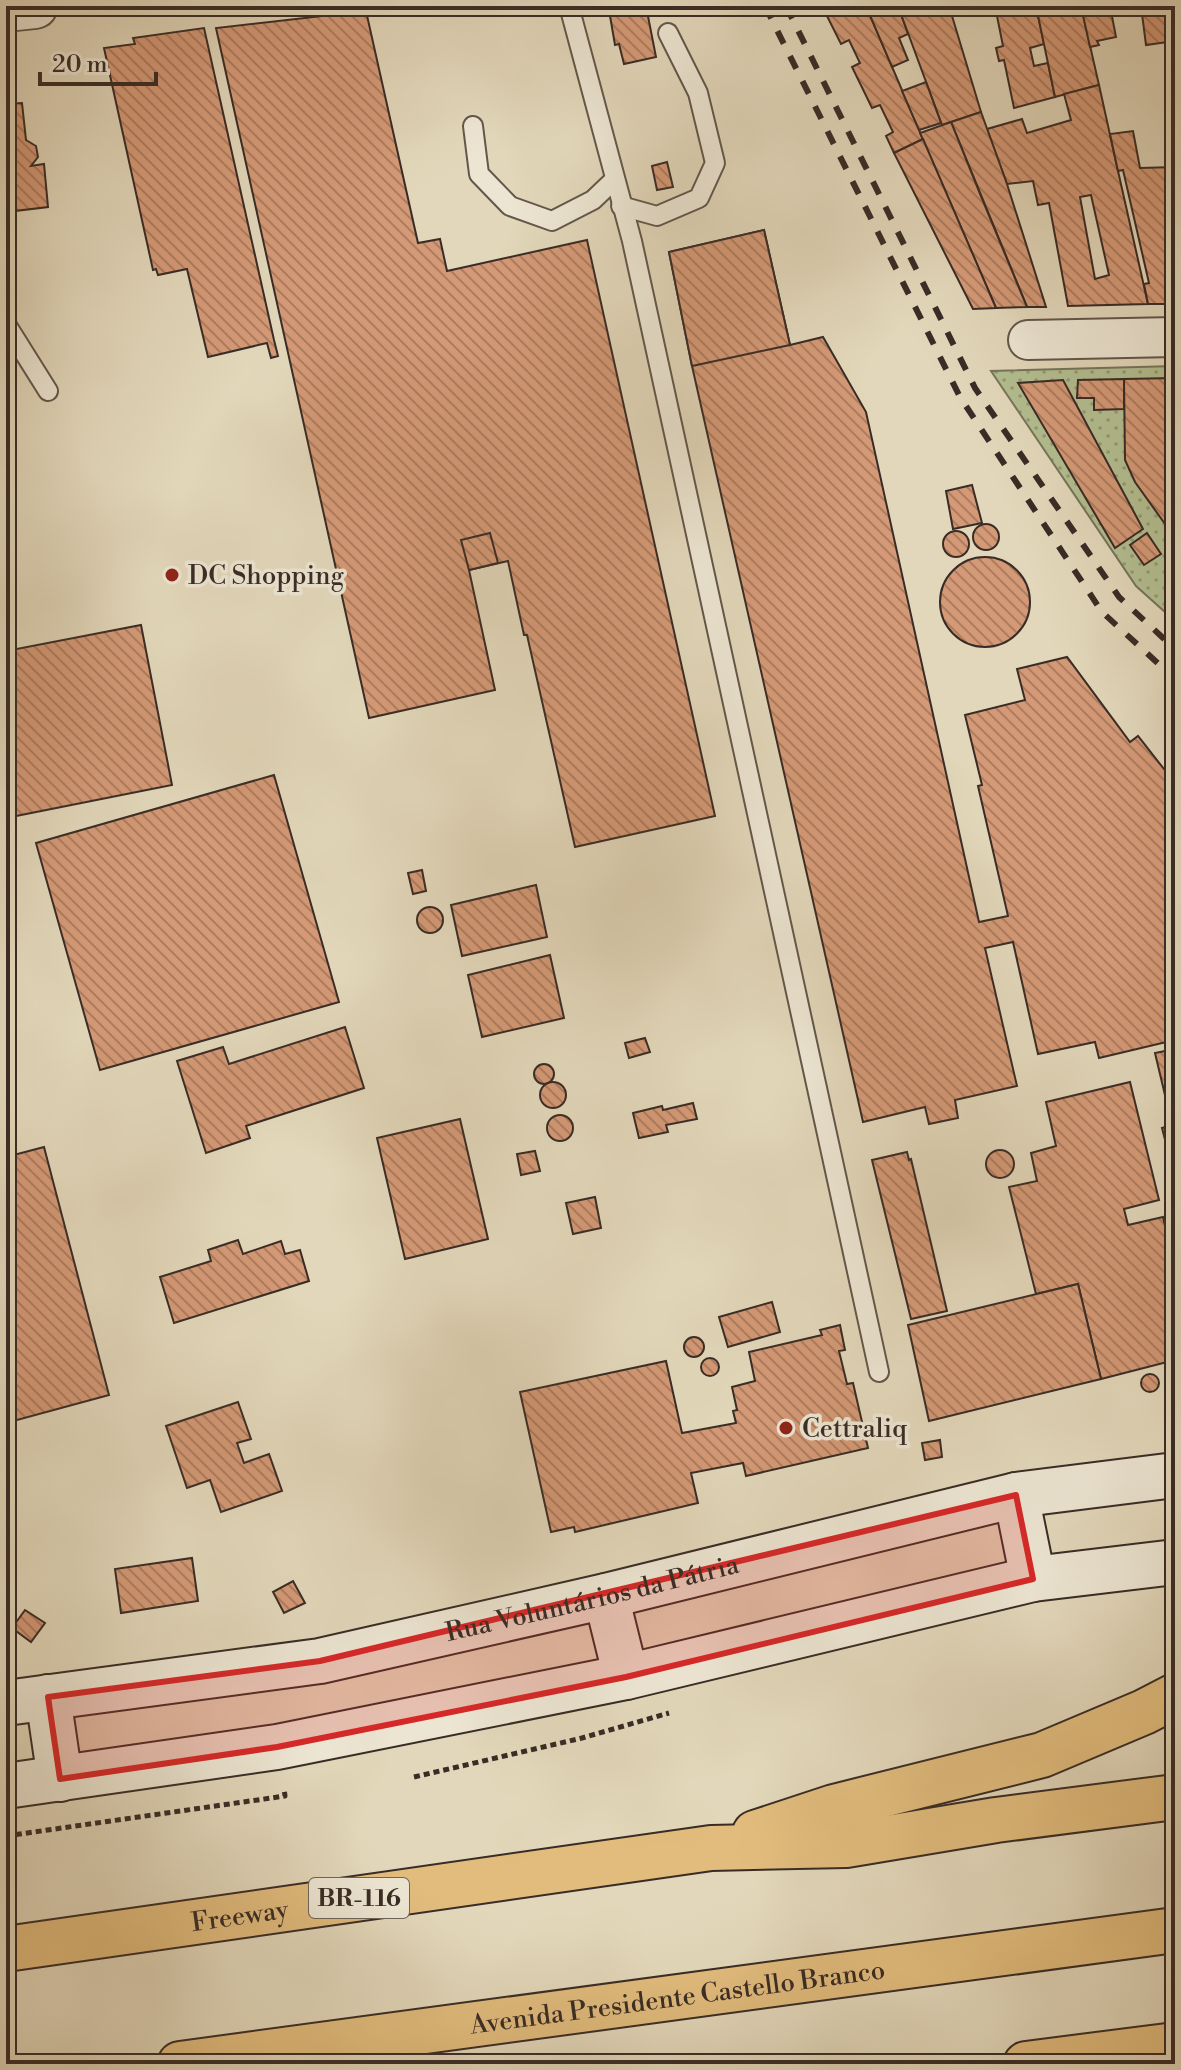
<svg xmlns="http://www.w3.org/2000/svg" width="1181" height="2070" viewBox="0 0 1181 2070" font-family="'Libre Bodoni',serif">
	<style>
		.park { fill: url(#park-dots); stroke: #76755b; stroke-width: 2 }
		.building { fill: url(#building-back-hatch); stroke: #392c26; stroke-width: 2; fill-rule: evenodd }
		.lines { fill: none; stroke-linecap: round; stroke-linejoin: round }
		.service-casing { stroke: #63574b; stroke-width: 22 }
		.minor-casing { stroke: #63574b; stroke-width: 42 }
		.tertiary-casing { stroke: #63574b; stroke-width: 48 }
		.secondary-casing { stroke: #392c26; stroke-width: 48 }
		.motorway-casing { stroke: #392c26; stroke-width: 48 }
		.path { stroke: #392c26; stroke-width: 5; stroke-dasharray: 6 4; stroke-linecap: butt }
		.service { stroke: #ece5d2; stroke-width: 18 }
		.minor { stroke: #ece5d2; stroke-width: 38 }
		.tertiary { stroke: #ece5d2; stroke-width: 44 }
		.secondary { stroke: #ece5d2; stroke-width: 44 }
		.motorway { stroke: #e1bc7d; stroke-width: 44 }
		.rail { stroke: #392c26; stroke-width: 6; stroke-dasharray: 14 14; stroke-linecap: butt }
		.marked { fill: #d62828; fill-opacity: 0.2; stroke: #d62828; stroke-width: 6; stroke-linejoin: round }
		.poi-dot { fill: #8f2418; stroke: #ece5d2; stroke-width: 3 }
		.labels { text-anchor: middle; stroke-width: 7; stroke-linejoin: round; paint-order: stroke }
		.shield { fill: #ece5d2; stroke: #6f645a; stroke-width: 2 }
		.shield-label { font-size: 24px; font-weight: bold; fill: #392c26 }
		.poi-label { font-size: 26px; fill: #392c26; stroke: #ece5d2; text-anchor: start }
		.street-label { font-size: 26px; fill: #392c26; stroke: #ece5d2 }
	</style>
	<defs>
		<pattern id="park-dots" width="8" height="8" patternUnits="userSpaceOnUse" patternTransform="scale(2)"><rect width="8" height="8" fill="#b3be90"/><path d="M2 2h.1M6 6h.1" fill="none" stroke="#939b75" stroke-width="1.8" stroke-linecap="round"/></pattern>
		<pattern id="building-back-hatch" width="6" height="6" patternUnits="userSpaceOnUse" patternTransform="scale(2)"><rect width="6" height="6" fill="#d49976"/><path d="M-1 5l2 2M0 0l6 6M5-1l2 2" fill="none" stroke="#ad7d61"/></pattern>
	</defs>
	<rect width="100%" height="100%" fill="#e2d7ba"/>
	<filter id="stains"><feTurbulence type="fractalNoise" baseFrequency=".0025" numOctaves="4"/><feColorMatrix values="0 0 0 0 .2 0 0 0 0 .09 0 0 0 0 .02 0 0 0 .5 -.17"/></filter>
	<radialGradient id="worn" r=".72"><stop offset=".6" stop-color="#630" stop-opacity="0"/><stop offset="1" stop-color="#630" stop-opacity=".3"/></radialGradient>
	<path class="park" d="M1175,366V621L1136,586L991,371Z"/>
	<g class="building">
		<path d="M633,6H646L656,57L624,64L619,44L615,45L609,10Z"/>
		<path d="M822,6H866L923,139L894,153L886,136L893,132L880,105L872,108L852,67L860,63L849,40L841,44Z"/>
		<path d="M866,6H898L908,34L899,38L908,60L892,67Z"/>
		<path d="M898,6H949L981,112L942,125Z"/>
		<path d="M995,6H1036L1044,44L1030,48L1034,66L1048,63L1055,97L1014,108L1004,60L999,61L996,48L1003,46Z"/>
		<path d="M1036,6H1081L1099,85L1055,97Z"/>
		<path d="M1081,6H1110L1116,37L1097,41L1099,45L1090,47Z"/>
		<path d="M1141,6H1173L1175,41L1146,45Z"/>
		<path d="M366,11L418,243L440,239L447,271L587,240L715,816L575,847L527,635H524L508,561L469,570L495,690L369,718L216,28Z"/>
		<path d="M204,28L274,340L278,356L271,358L267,343L208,357L187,269L158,275L156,269L153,270L104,48L135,44L133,38Z"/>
		<path d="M926,82L941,123L919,130L902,91Z"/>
		<path d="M1099,85L1118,171L1148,304L1068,306L1049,203L1038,205L1033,181L1007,184L987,129L1022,119L1027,133L1071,120L1064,94ZM1091,195L1109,275L1095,279L1080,197Z"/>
		<path d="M22,103L26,140L36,146L38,157L31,166L44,164L48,207L6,212V104Z"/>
		<path d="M981,112L1007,184L1046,307H1027L951,122Z"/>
		<path d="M951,122L980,194L1027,307L996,308L920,133Z"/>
		<path d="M1133,131L1140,168L1175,167V304H1148L1144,284L1149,283L1123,170L1118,171L1110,134Z"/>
		<path d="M923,139L996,308L973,309L894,153Z"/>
		<path d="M667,162L673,187L657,190L652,166Z"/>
		<path d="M764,230L790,345L823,337L866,412L979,922L1008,916L978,786L982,785L965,715L1025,700L1017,669L1067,657L1130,742L1138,736L1175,783V1040L1099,1058L1095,1042L1038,1054L1013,942L985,948L1017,1086L955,1100L958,1118L929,1124L925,1107L863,1122L692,366L669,252Z"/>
		<path d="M764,230L790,345L692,366L669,252Z"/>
		<path d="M1175,378V538L1135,482L1125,460L1124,379Z"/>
		<path d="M1124,379V409L1094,410V398H1077L1078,380Z"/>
		<path d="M1063,380L1143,529L1115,548L1018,383Z"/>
		<path d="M972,485L982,523L953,529L946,491Z"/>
		<circle cx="986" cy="537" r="13"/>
		<circle cx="956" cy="544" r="13"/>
		<path d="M490,533L498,563L469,570L461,540Z"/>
		<path d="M1147,533L1161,554L1144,565L1130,545Z"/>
		<circle cx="985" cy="602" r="45"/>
		<path d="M141,625L172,785L6,818V651Z"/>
		<path d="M274,775L339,1002L100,1070L36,843Z"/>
		<path d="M422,870L426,891L413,894L408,873Z"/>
		<path d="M536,885L547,937L462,956L451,905Z"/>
		<circle cx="430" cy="920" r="13"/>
		<path d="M550,955L564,1018L482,1037L468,975Z"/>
		<path d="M345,1027L364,1088L246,1126L250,1138L206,1153L177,1061L223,1047L229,1064Z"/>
		<path d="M645,1038L650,1052L629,1058L625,1043Z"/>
		<path d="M1175,1049V1128L1173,1129L1155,1053Z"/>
		<circle cx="544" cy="1074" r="10"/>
		<path d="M1130,1082L1159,1200L1124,1209L1128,1225L1163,1217L1171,1251L1175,1250V1360L1101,1379L1078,1284L1036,1294L1009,1187L1037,1181L1031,1153L1056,1146L1046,1102Z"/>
		<circle cx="553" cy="1095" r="13"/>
		<path d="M693,1103L697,1119L666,1125L668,1132L639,1138L633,1113L662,1106L663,1110Z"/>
		<circle cx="560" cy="1128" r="13"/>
		<path d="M460,1119L488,1239L405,1259L377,1138Z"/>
		<path d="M1172,1125L1173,1129L1175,1128V1179L1162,1128Z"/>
		<path d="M44,1147L109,1395L6,1423V1157Z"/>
		<circle cx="1000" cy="1164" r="14"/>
		<path d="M535,1151L540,1171L521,1175L517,1154Z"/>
		<path d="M907,1152L909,1160L911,1159L947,1311L911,1319L872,1160Z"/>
		<path d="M595,1197L601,1228L573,1234L566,1203Z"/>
		<path d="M238,1240L243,1254L281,1241L285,1254L300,1250L309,1281L174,1323L160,1277L211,1261L208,1250Z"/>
		<path d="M1078,1284L1101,1379L929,1421L908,1325Z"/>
		<path d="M772,1302L780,1332L728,1347L719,1317Z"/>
		<path d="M840,1325L845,1350L839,1351L847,1384L853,1383L868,1448L746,1476L743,1463L691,1473L698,1503L575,1532L574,1527L551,1532L520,1392L666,1361L682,1433L736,1423L733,1411L737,1410L732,1387L755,1381L749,1352L822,1335L820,1330Z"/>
		<circle cx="694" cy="1347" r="10"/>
		<circle cx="710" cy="1367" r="9"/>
		<circle cx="1150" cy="1383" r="9"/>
		<path d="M238,1402L251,1439L237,1443L244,1463L269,1454L282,1491L221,1512L210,1480L187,1488L166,1426Z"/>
		<path d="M940,1440L942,1457L925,1460L922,1443Z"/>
		<path d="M192,1558L198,1601L121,1613L115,1569Z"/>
		<path d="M293,1581L305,1603L284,1613L273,1592Z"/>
		<path d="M25,1610L45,1623L31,1642L12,1628Z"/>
	</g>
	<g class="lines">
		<g class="service-casing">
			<g id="service">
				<path d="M569,6L632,241L879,1372"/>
				<path d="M473,126L479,174L510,206L552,221L593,200L614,180"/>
				<path d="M621,206L657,216L699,198L715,163L698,93L668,33"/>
				<path d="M6,324L48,391"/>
			</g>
		</g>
		<g class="minor-casing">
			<path id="minor" d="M1028,340L1175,337"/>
		</g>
		<g class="tertiary-casing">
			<path id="tertiary" d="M6,9L35,6"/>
		</g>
		<g class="secondary-casing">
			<g id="secondary">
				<path d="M1016,1495L1033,1579"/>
				<path d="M606,1596L626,1677"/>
				<path d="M48,1697L60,1779"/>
				<path id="s1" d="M6,1703L320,1661L606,1596L1016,1495L1175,1475"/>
				<path d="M6,1786L277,1747L626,1677L1033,1579L1175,1562"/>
			</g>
		</g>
		<g class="motorway-casing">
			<g id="motorway">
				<path d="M755,1833L834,1807L1042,1755L1144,1712L1175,1696"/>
				<path id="s2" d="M6,1949L711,1848L846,1845L996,1820L1175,1797"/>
				<path id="s3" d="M180,2064L1175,1930"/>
				<path d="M1026,2064L1175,2045"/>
			</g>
		</g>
		<g class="path">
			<path d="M414,1777L582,1738L669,1713"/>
			<path d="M6,1836L285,1796L284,1788"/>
		</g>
		<use href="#service" class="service"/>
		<use href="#minor" class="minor"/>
		<use href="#tertiary" class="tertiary"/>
		<use href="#secondary" class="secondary"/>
		<use href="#motorway" class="motorway"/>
		<g class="rail">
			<path d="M765,6L960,397L1102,612L1175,679"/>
			<path d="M786,6L975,388L1119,597L1175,649"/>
		</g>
	</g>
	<path class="marked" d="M1016,1495L1033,1579L626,1677L277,1747L60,1779L48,1697L320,1661Z"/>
	<g class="poi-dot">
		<circle cx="172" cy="575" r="8"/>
		<circle cx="786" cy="1428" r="8"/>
	</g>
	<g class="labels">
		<rect class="shield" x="309" y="1878" width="100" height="40" rx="6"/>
		<g class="shield-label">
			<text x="359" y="1906">BR-116</text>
		</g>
		<g class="poi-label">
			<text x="188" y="584">DC Shopping</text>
			<text x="802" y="1437">Cettraliq</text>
		</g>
		<g class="street-label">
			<text dy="9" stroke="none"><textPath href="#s1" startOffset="596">Rua Voluntários da Pátria</textPath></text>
			<text dy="9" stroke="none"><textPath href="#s2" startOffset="236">Freeway</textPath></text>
			<text dy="9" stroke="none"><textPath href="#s3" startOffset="502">Avenida Presidente Castello Branco</textPath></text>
		</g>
	</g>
	<rect width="1181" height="2070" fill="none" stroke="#e2d7ba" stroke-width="32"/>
	<rect x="8" y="8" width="1165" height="2054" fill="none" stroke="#392c26" stroke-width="4"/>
	<rect x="16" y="16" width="1149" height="2038" fill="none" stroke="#392c26" stroke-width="2"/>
	<path d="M40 72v12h116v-12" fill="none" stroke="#392c26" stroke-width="4"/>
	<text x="52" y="72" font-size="24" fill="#392c26" stroke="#ece5d2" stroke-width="6" paint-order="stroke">20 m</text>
	<rect width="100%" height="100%" filter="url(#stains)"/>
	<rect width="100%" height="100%" fill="url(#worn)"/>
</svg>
